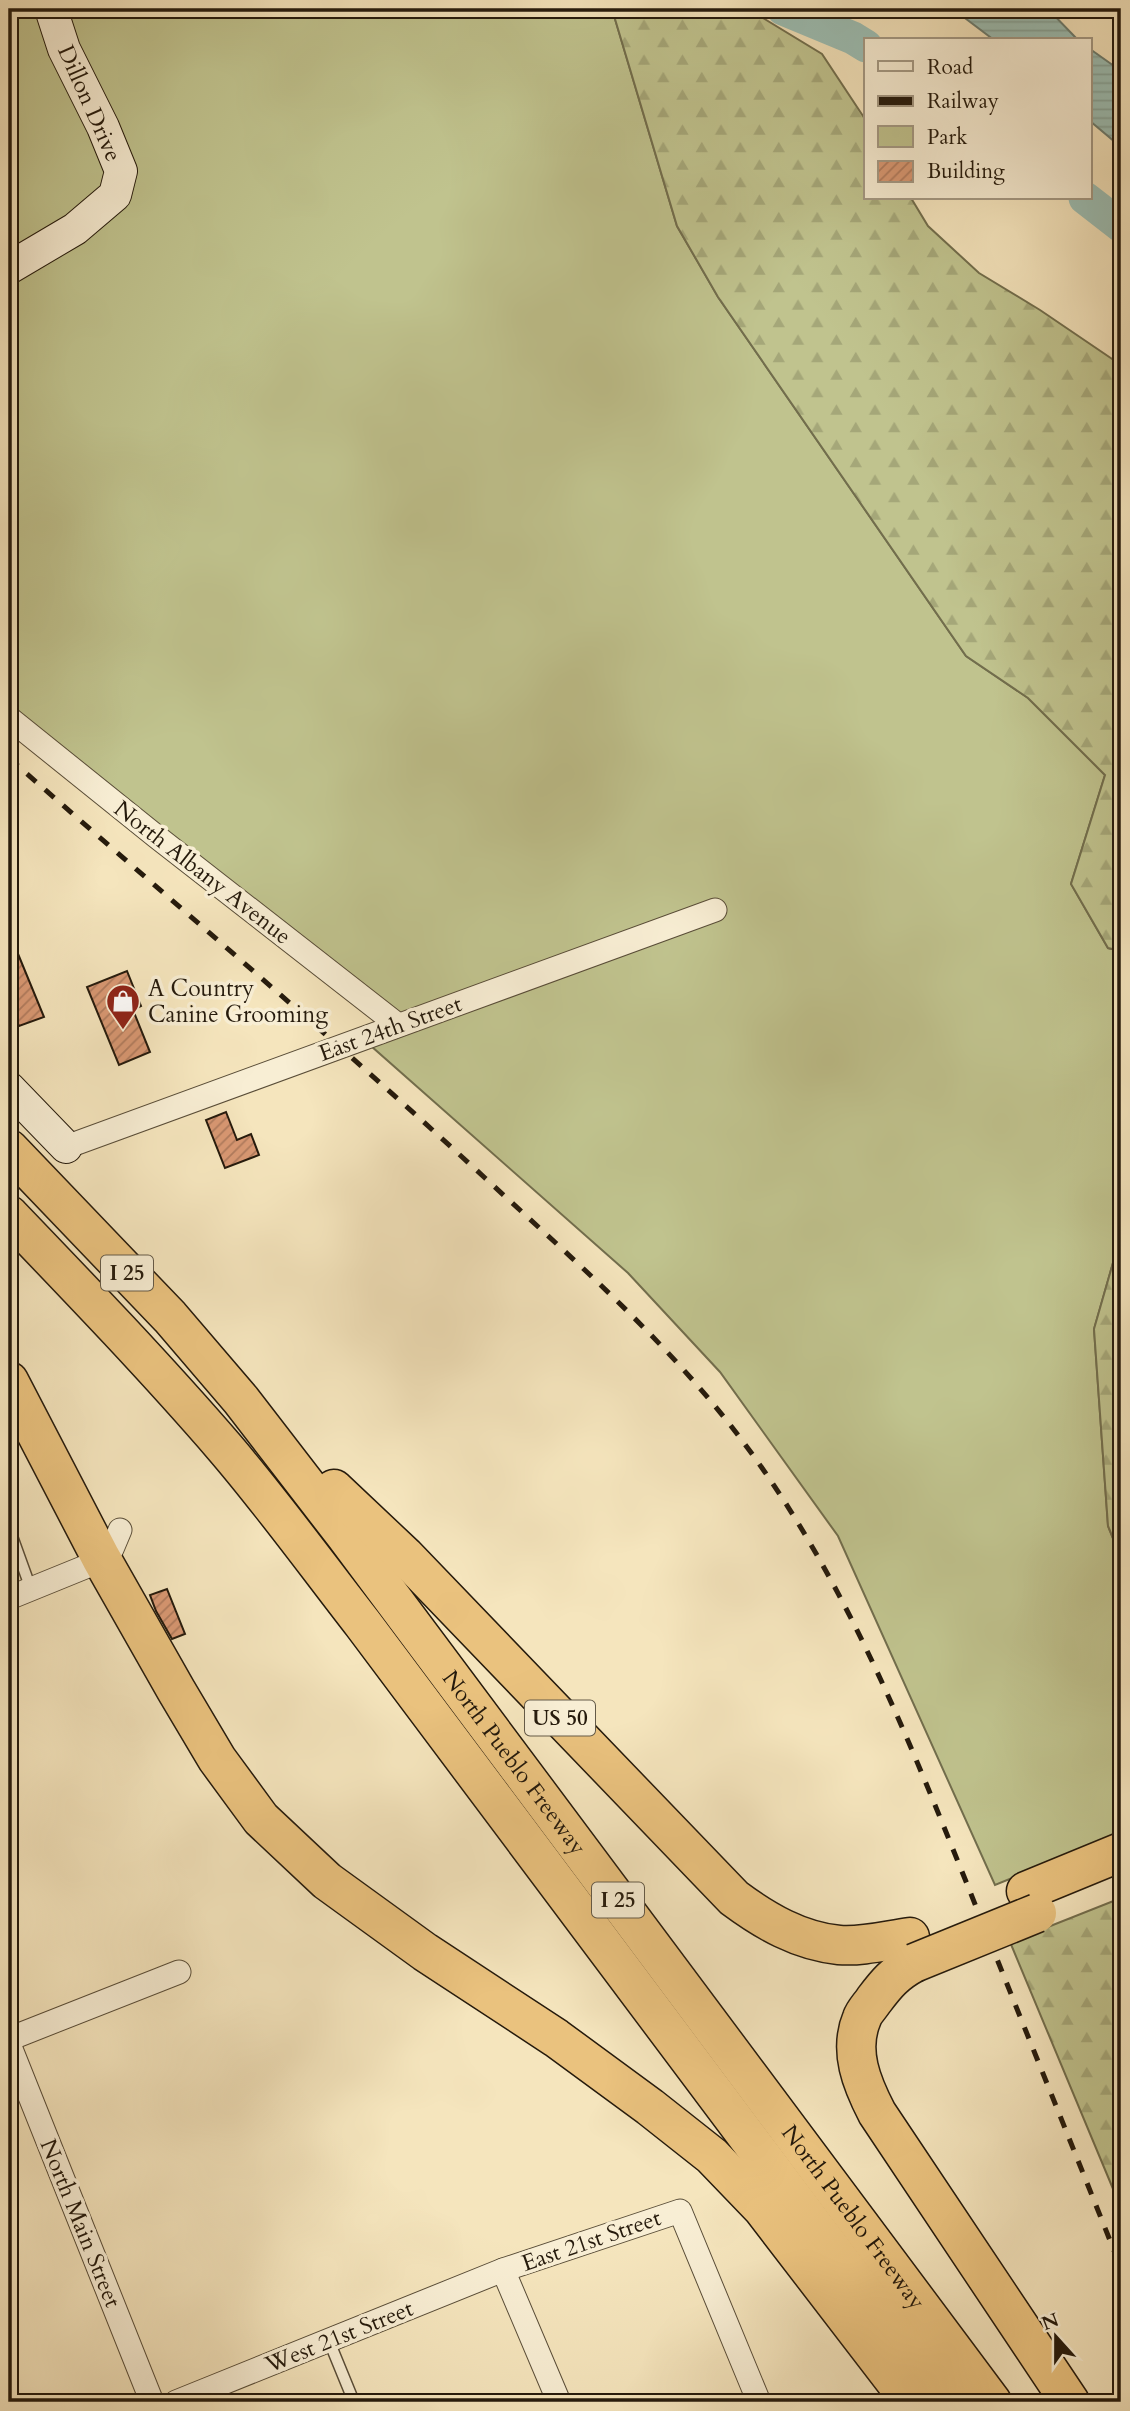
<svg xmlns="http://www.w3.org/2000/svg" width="1130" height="2411" viewBox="0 0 1130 2411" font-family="Cardo,serif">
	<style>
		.green { fill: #c0c38e; stroke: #726e4d; stroke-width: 2 }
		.forest { fill: url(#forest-firs); stroke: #726e4d; stroke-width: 2 }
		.water { fill: url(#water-rules); stroke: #6c7d71; stroke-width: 2 }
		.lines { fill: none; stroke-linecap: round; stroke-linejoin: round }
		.river { stroke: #9cbfb5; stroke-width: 33 }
		.building { fill: url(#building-hatch); stroke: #251a0c; stroke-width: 2 }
		.lane-casing { stroke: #594d38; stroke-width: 13 }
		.street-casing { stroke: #594d38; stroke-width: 25 }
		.secondary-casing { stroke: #251a0c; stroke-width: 34 }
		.highway-casing { stroke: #251a0c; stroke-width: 41 }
		.lane { stroke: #f8eed4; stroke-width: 10 }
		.street { stroke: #f8eed4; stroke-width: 23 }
		.secondary { stroke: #f8eed4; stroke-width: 32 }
		.highway { stroke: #eac27e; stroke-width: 38 }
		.rail { stroke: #251a0c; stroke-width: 5; stroke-dasharray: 12 12; stroke-linecap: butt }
		.highway-bridge-casing { stroke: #251a0c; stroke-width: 41; stroke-linecap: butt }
		.highway-bridge { stroke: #eac27e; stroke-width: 38 }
		.labels { text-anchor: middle; stroke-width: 7; stroke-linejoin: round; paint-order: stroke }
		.shield { fill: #f8eed4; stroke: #645a48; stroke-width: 2 }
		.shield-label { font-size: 21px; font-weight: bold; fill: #251a0c }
		.street-label { font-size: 23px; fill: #251a0c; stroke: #f8eed4 }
		.poi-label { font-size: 23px; fill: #251a0c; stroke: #f8eed4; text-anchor: start }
	</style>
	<defs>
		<pattern id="forest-firs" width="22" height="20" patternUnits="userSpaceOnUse" patternTransform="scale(1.75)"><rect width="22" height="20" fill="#c0c38e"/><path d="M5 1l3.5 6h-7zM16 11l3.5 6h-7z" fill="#a5a779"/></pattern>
		<pattern id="water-rules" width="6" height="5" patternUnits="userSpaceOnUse" patternTransform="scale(1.75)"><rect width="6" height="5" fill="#9cbfb5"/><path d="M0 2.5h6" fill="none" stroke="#86a49a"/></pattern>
		<pattern id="building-hatch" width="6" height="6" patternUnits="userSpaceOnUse" patternTransform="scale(1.75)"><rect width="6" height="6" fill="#d99873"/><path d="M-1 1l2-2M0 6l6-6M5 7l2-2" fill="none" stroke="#b07b5d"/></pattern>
	</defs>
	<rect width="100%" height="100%" fill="#f5e5bd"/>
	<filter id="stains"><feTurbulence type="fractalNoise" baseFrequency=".00286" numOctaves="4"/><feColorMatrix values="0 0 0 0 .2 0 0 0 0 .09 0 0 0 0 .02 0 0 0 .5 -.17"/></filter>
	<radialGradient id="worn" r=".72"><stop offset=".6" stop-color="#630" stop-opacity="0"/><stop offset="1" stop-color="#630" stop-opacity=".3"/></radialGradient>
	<path class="green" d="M9,9H612L677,226L718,297L966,656L1028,698L1105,775L1071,884L1108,948L1121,951V1235L1094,1329L1108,1526L1121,1558V1834L995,1885L838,1536L720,1372L628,1273L362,1038L397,1025L9,718Z"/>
	<g class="forest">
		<path d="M612,9H753L763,18L822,54L863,116L866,121V198H911L928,226L979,273L1040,310L1121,365V951L1108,948L1071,884L1105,775L1028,698L966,656L718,297L677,226Z"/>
		<path d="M1121,1235V1558L1108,1526L1094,1329Z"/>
		<path d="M1121,1898V2208L1010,1942Z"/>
	</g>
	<g class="water">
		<path d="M953,9H1048L1078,40H994Z"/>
		<path d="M1090,49L1121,71V147L1090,121Z"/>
	</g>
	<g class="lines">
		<g class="river">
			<path d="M783,9L853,38L866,46"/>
			<path d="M1085,198L1121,226"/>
		</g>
	</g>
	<g class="building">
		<path d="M9,932L44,1017L19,1026L9,1001Z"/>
		<path d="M127,971L141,1006L133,1010L150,1052L119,1065L87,987Z"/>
		<path d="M226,1112L237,1140L251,1134L259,1155L225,1168L206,1120Z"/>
		<path d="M167,1589L185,1634L172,1639L156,1611L150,1595Z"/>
	</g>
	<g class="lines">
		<g class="lane-casing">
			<g id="lane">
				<path d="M9,1528L31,1589"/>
				<path d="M329,2341L354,2402"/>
			</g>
		</g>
		<g class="street-casing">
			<g id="street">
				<path d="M9,718L157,837L398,1025"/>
				<path d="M66,1147L715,910"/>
				<path d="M9,1598L95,1563L112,1549L120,1530"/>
				<path d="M9,2039L179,1972"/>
				<path d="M9,2044L152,2402"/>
				<path d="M503,2270L559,2402"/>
				<path d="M176,2402L503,2270L680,2211L759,2402"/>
			</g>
		</g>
		<g class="secondary-casing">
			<g id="secondary">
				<path d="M9,268L75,229L115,195L121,171L103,127L64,49L51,9"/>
				<path d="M9,1088L66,1147"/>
			</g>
		</g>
		<g class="highway-casing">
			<g id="highway">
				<path id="s1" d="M9,1149L170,1317L241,1400L345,1535L992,2402"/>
				<path d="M9,1215C82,1291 156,1368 225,1448C273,1504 317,1565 363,1624L946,2402"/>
				<path d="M9,1381L101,1558L176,1690L217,1759L261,1819L327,1881L425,1952L556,2038L650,2107L712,2156L762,2208L911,2402"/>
				<path d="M334,1489L405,1556L734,1898C765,1921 799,1941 839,1945C862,1947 888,1940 910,1937"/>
				<path d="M1026,1891L1121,1852"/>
				<path d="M914,1963C895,1973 886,1984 874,2000C870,2006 864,2012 862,2018C848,2051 862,2084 877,2113L1070,2402"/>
			</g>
		</g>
		<use href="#lane" class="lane"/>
		<use href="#street" class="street"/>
		<use href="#secondary" class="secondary"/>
		<use href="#highway" class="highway"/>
		<path class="rail" d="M9,758C168,898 330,1035 485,1178C575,1261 667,1341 741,1439C842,1573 905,1730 967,1884C1018,2012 1070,2140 1121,2268"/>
		<g class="highway-bridge-casing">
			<path id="highway-bridge" d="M914,1963L1037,1913"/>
		</g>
		<use href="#highway-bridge" class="highway-bridge"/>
	</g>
	<defs>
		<g id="shop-pin" transform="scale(1.75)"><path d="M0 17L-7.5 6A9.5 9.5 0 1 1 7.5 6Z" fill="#8f2418" stroke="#f8eed4"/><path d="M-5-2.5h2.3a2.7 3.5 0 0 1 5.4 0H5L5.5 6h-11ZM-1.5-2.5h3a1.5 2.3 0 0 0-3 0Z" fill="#fff"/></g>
	</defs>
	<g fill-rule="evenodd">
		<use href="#shop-pin" x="123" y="1001"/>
	</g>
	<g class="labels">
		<g class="shield">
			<rect x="101" y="1255.5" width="52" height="35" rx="5"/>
			<rect x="525" y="1700.5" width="70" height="35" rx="5"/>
			<rect x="592" y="1882.5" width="52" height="35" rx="5"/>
		</g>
		<g class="shield-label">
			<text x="127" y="1280">I 25</text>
			<text x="560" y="1725">US 50</text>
			<text x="618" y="1907">I 25</text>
		</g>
		<g class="street-label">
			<text transform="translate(90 103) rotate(66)" y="8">Dillon Drive</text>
			<text transform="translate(203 872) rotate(38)" y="8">North Albany Avenue</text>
			<text transform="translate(390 1028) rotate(-20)" y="8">East 24th Street</text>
			<text dy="8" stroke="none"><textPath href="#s1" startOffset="796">North Pueblo Freeway</textPath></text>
			<text dy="8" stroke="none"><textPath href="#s1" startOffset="1363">North Pueblo Freeway</textPath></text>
			<text transform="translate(81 2223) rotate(68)" y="8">North Main Street</text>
			<text transform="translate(591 2240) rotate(-19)" y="8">East 21st Street</text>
			<text transform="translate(339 2336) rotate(-22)" y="8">West 21st Street</text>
		</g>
		<g class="poi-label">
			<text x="148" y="996">A Country<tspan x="148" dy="26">Canine Grooming</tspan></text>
		</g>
	</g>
	<rect width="1130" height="2411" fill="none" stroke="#f5e5bd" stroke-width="35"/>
	<rect x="10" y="10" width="1109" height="2390" fill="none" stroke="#251a0c" stroke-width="3.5"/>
	<rect x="18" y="18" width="1095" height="2376" fill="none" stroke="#251a0c" stroke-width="2"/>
	<rect x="864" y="38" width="228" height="161" fill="#f8eed4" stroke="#a49984" stroke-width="2"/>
	<rect x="878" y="61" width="35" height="10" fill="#f8eed4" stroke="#a49984" stroke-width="2"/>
	<text x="927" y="74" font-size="21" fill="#251a0c">Road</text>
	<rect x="878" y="96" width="35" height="10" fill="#251a0c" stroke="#a49984" stroke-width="2"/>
	<text x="927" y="108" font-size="21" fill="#251a0c">Railway</text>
	<rect x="878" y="126" width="35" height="21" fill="#c0c38e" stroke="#a49984" stroke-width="2"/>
	<text x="927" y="144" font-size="21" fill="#251a0c">Park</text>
	<rect x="878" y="161" width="35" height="21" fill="url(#building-hatch)" stroke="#a49984" stroke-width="2"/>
	<text x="927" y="178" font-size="21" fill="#251a0c">Building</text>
	<g transform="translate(1056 2337) rotate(339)" stroke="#f8eed4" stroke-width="5" paint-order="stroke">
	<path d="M0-5L12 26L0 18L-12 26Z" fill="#251a0c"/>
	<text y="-10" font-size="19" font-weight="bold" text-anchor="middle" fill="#251a0c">N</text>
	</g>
	<rect width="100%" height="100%" filter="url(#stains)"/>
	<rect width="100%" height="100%" fill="url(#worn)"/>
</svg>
